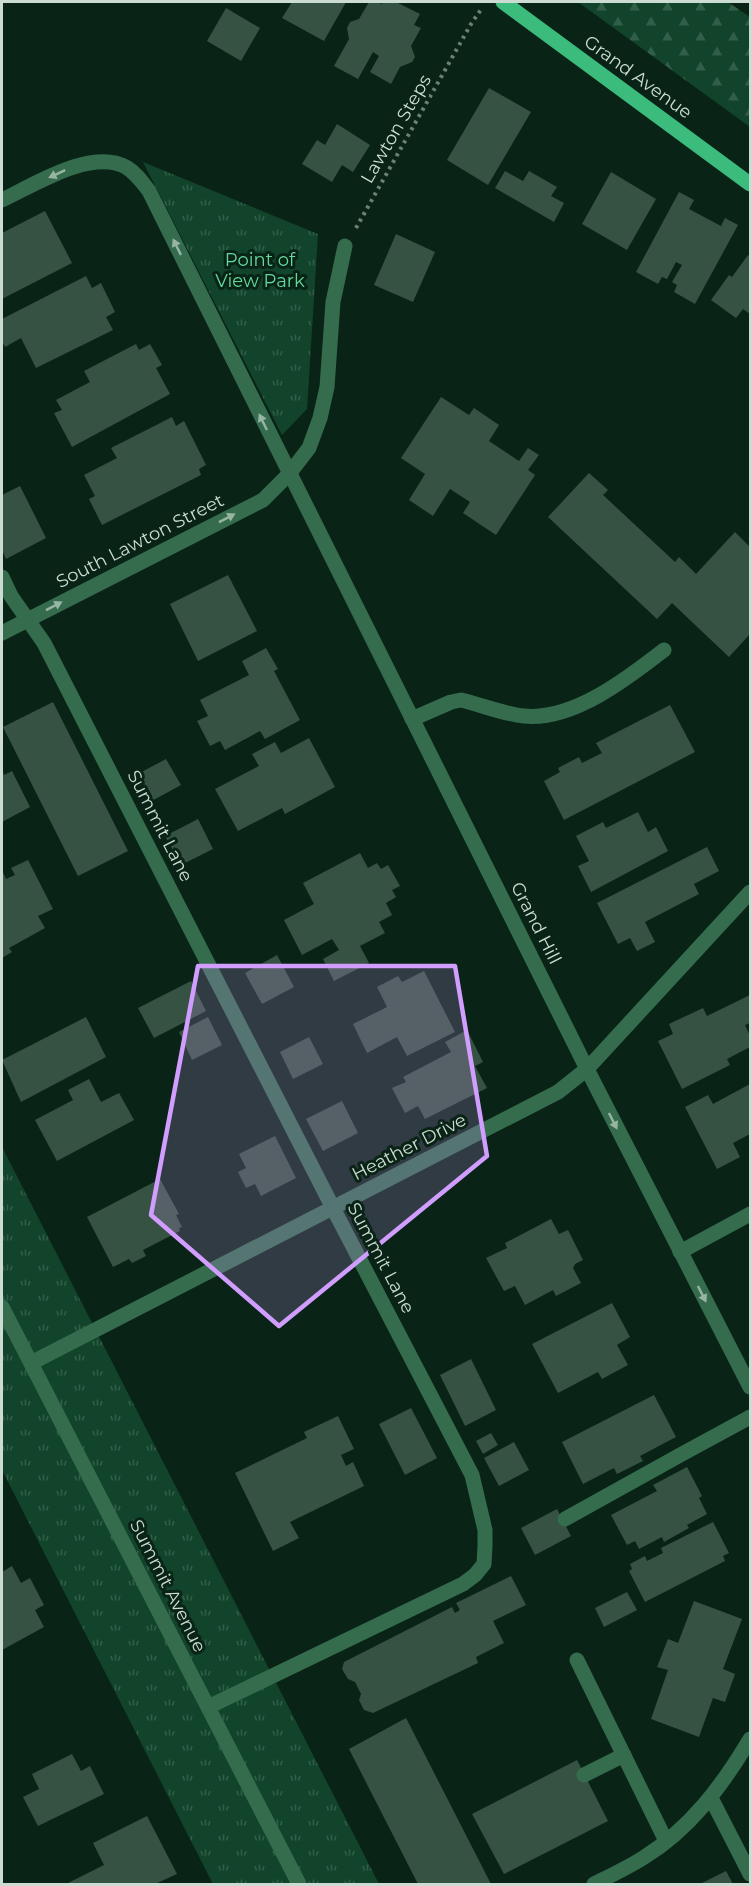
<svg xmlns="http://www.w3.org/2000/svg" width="752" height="1886" viewBox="0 0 752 1886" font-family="Montserrat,sans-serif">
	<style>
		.forest { fill: url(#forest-firs) }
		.park { fill: url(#park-tufts) }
		.building { fill: #365242 }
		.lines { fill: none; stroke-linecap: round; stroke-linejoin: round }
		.path { stroke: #6c8175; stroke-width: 4; stroke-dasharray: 3 4.5; stroke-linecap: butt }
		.minor { stroke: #356c4e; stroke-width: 15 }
		.major { stroke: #3bbc7d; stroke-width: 15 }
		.oneway { fill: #98b5a4 }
		.marked { fill: #d19dfe; fill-opacity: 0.2; stroke: #d19dfe; stroke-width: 4.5; stroke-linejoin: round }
		.labels { text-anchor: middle; stroke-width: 6; stroke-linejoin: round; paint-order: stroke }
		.street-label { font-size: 18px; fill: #cddcd2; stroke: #092416 }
		.park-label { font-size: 18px; fill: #63d99b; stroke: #092416 }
	</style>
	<defs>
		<pattern id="forest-firs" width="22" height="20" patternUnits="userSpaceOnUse" patternTransform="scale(1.5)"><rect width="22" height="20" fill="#11442b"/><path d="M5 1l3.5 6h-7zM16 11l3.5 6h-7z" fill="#325e49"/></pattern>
		<pattern id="park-tufts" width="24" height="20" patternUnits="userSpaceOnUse" patternTransform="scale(1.5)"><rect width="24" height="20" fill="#11442b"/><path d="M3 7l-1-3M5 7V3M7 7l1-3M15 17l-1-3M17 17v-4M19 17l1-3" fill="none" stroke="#325e49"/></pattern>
	</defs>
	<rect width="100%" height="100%" fill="#092416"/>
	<path class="forest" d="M578,2H728L750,17V127Z"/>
	<g class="park">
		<path d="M143,162L318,234L307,409L282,435Z"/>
		<path d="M2,1147L379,1884H213L2,1470Z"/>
	</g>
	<g class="building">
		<path d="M292,2H346L324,41L282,18Z"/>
		<path d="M369,2H378L382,4L383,2H396L420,14L414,25L421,28L411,46L415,57L412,62L400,67L391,84L370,72L379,56L373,52L358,79L334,66L349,39L347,28L350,22L359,19Z"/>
		<path d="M226,8L260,28L241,61L207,41Z"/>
		<path d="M489,88L531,112L488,185L447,160Z"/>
		<path d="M337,124L370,145L353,172L342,165L332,182L302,164L317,140L325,145Z"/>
		<path d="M505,171L523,181L529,171L557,187L551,196L564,203L554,222L495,188Z"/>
		<path d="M611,172L656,199L627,250L582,224Z"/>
		<path d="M679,192L694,200L689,209L721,226L725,218L738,225L695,304L674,292L677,285L672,282L682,265L676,262L667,279L662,277L658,284L636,272Z"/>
		<path d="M45,211L72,263L2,299V233Z"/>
		<path d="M396,234L435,252L413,302L374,285Z"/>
		<path d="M748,255L750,257V314L743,309L736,318L711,300L729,275L732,277Z"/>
		<path d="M86,276L92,288L101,283L115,312L106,317L113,330L36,368L21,338L5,347L2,341V319Z"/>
		<path d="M136,344L139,350L150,344L162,365L156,368L170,394L72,447L54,413L62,410L56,400L90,382L84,371Z"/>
		<path d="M441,397L469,415L474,408L499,425L489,441L519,461L528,448L539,455L528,470L535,475L496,535L463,513L470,502L450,489L433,516L409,500L425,474L401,458Z"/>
		<path d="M172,417L176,426L184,421L206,465L199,469L201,475L102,525L89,499L95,496L84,475L117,458L111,448Z"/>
		<path d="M589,473L608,490L603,495L675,562L679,557L696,574L735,532L750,547V634L729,657L672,603L657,619L548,517Z"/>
		<path d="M20,486L46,538L6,559L2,550V495Z"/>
		<path d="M228,575L257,631L198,661L170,604Z"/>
		<path d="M266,648L278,669L274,671L300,720L265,739L260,731L225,750L220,741L210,746L197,721L208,716L200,700L249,675L242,661Z"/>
		<path d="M53,702L128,851L78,876L3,727Z"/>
		<path d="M670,705L695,752L564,820L544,781L560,772L558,768L579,757L582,763L602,753L596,743Z"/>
		<path d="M309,738L335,787L285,814L282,808L238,831L215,789L259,766L252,754L275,742L281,753Z"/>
		<path d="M166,759L181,785L148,803L134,776Z"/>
		<path d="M2,769L4,775L12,771L30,807L2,822Z"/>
		<path d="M638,812L648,832L656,827L668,851L591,892L578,866L589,861L576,836L603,822L606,828Z"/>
		<path d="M198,819L213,849L181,865L165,836Z"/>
		<path d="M707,847L719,871L694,884L699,894L645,922L655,942L637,951L630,938L618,944L597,903Z"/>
		<path d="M360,853L368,868L377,863L381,869L388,865L400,886L392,890L396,897L386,903L392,915L379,922L385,933L360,946L369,963L334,981L323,959L339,950L332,939L302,955L284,920L314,904L303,883Z"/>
		<path d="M28,860L53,909L38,916L45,928L9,948L12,952L2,958V870L6,879L15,875L11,868Z"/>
		<path d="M277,955L294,987L262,1004L245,973Z"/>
		<path d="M424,971L455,1032L407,1056L397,1037L367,1053L353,1024L387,1007L377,987L398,976L402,982Z"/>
		<path d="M191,981L206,1011L154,1038L138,1008Z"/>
		<path d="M750,995V1023L745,1025L750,1036V1047L727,1059L730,1065L682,1089L658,1041L673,1034L669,1024L703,1008L707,1016Z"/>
		<path d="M86,1017L106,1057L21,1102L2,1060Z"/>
		<path d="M208,1017L222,1045L192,1060L179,1032Z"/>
		<path d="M467,1030L483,1062L475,1066L487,1088L425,1119L418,1106L405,1113L392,1088L406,1082L403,1077L451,1052L445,1042Z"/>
		<path d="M309,1037L323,1064L293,1079L280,1052Z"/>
		<path d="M89,1079L101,1102L119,1093L134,1120L57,1161L35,1120L73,1100L68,1090Z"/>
		<path d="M750,1084V1134L733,1143L740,1157L717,1169L685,1107L708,1095L713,1104Z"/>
		<path d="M342,1101L358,1133L323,1151L306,1119Z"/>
		<path d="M275,1136L296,1178L261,1196L255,1184L246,1188L238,1172L246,1168L239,1154Z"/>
		<path d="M160,1179L179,1214L176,1215L182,1227L179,1228L180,1231L143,1250L146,1256L132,1263L129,1259L113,1267L87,1217Z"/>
		<path d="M551,1219L559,1234L568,1230L583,1260L575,1264L573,1268L581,1283L556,1296L553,1290L525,1305L515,1286L504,1291L486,1258L507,1248L505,1243Z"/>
		<path d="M612,1303L630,1337L617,1345L628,1365L602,1379L598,1372L558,1393L532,1344Z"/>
		<path d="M471,1359L496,1410L465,1426L440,1375Z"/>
		<path d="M654,1395L676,1437L640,1456L643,1461L617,1474L614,1468L583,1484L562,1442Z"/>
		<path d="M411,1408L437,1458L405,1475L379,1424Z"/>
		<path d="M338,1416L354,1449L341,1455L346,1466L353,1462L364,1486L290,1522L299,1538L273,1551L235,1473L307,1438L304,1432Z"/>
		<path d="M491,1433L498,1445L483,1454L476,1441Z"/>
		<path d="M514,1442L529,1470L499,1486L484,1458Z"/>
		<path d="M687,1467L702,1496L699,1498L707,1514L687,1525L689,1528L664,1542L662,1537L639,1549L635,1541L627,1545L611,1515L657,1491L653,1485Z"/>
		<path d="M557,1509L571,1536L535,1555L521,1528Z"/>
		<path d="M713,1522L729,1553L723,1556L725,1561L645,1602L629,1571L632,1569L630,1564L645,1556L647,1561L663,1553L661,1548Z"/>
		<path d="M12,1566L21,1583L30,1578L44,1605L35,1610L44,1627L2,1650V1572Z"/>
		<path d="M511,1576L526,1605L493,1621L504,1643L476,1657L478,1663L373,1713L364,1710L359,1700L361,1694L355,1682L348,1679L342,1669L344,1662L452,1607L455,1613L460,1610L456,1603Z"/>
		<path d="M627,1592L637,1610L604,1627L595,1608Z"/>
		<path d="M694,1601L742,1619L723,1669L735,1674L725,1702L713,1698L699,1737L651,1719L668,1670L657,1667L668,1639L678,1643Z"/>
		<path d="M406,1718L491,1884H418L349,1749Z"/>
		<path d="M72,1754L81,1771L90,1766L104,1794L38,1826L23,1797L39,1789L32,1774Z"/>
		<path d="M577,1760L608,1821L504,1874L472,1814Z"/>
		<path d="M147,1816L177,1874L155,1884H66L104,1865L93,1843Z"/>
		<path d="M726,1871L733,1884H700Z"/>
	</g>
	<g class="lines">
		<path class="path" d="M356,228L471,24L482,8"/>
		<g class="minor">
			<path d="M2,200C34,185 91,148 126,167C136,173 142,182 149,191L587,1069L750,1387"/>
			<path d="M2,577L11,596L44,643L333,1208L472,1475L485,1530V1546L484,1564L475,1575L463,1584L208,1707"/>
			<path d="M2,633L263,500L289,474L309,448L320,418L327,387L333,302L345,246"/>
			<path d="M412,719L451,702L461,700C482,705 503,714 524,716C573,721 628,678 664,650"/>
			<path d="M680,1252L750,1214"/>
			<path d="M2,1307L299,1884"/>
			<path d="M31,1363L558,1092L587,1069L750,892"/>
			<path d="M565,1519L682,1454L750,1417"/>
			<path d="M577,1660L666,1841"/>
			<path d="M584,1775L624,1755"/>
			<path d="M711,1798L750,1874"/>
			<path d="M594,1884C610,1876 627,1868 643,1858C690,1829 722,1786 750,1739"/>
		</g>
		<path class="major" d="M503,2L750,184"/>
	</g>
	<defs><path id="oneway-solid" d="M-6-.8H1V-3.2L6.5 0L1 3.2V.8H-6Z" transform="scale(1.5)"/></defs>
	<g class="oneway">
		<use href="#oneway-solid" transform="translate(57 174) rotate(155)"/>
		<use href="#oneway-solid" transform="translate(177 247) rotate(-116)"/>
		<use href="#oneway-solid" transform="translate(263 422) rotate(-116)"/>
		<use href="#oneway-solid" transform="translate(227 518) rotate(-27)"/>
		<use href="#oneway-solid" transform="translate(54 606) rotate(-27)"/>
		<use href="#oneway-solid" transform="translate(613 1121) rotate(63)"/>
		<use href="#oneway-solid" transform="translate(702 1294) rotate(63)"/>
	</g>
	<path class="marked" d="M198,966H455L487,1156L279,1326L151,1215Z"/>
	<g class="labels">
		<g class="street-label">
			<text transform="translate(638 77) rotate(36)" y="6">Grand Avenue</text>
			<text transform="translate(396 129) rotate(-60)" y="6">Lawton Steps</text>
			<text transform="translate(140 541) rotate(-27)" y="6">South Lawton Street</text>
			<text transform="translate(160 826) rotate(63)" y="6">Summit Lane</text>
			<text transform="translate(536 923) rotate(63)" y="6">Grand Hill</text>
			<text transform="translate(409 1147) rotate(-27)" y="6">Heather Drive</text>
			<text transform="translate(381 1258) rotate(62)" y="6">Summit Lane</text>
			<text transform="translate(168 1586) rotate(63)" y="6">Summit Avenue</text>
		</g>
		<g class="park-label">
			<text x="260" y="266">Point of<tspan x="260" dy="21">View Park</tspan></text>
		</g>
	</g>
	<rect width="752" height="1886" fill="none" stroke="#cddcd2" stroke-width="6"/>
</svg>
